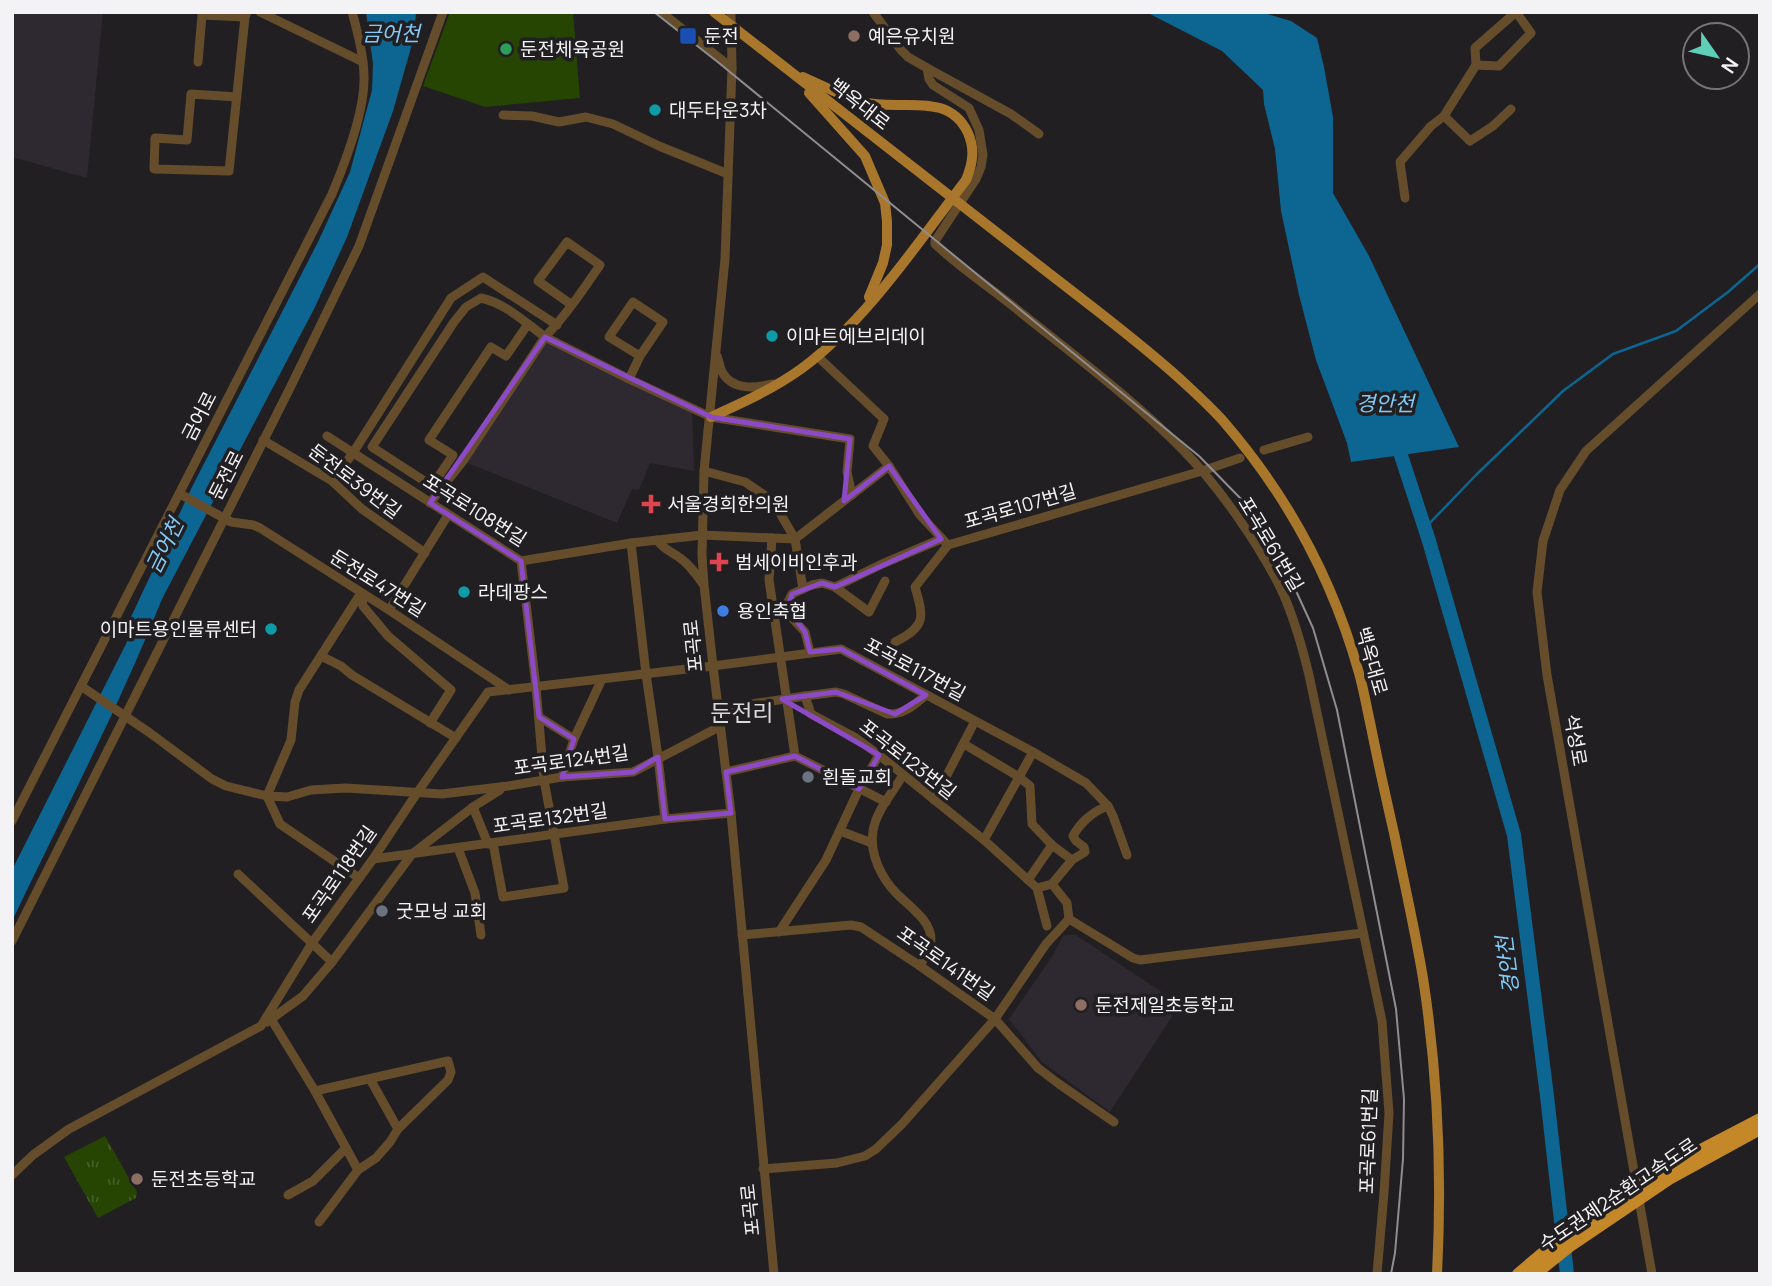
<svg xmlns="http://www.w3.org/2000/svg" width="1772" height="1286" viewBox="0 0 1772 1286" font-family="Manrope,'Noto Sans KR',sans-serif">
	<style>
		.built { fill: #2e2930 }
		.park { fill: url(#park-tufts) }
		.pitch { fill: #264402 }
		.water { fill: #0c6691 }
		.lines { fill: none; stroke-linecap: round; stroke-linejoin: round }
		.stream { stroke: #0c6691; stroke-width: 2.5 }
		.river { stroke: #0c6691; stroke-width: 14 }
		.minor { stroke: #654d2c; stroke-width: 9 }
		.major { stroke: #a9772c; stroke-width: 10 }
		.highway { stroke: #c48828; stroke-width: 12 }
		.tram { stroke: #8f8d90; stroke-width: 2 }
		.marked { fill: none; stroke: #8d4ac7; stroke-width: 5; stroke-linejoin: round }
		.transit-dot { fill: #1a4fb4; stroke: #211f22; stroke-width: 2.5 }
		.education-dot { fill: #8d6e63; stroke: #211f22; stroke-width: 2.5 }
		.leisure-dot { fill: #2e9e5b; stroke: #211f22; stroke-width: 2.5 }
		.culture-dot { fill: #0f9aa8; stroke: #211f22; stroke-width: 2.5 }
		.health-dot { fill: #e0444e; stroke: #211f22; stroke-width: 2.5 }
		.shop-dot { fill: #3f7fe0; stroke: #211f22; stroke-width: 2.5 }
		.worship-dot { fill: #6b7280; stroke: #211f22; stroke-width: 2.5 }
		.labels { text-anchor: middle; stroke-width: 7; stroke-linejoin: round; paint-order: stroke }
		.poi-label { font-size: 19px; fill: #f3f2f4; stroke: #211f22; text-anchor: start }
		.street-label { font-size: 19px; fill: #f3f2f4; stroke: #211f22 }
		.water-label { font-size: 21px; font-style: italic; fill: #84caf7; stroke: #211f22 }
		.quarter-label { font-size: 23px; fill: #dcd9dd; stroke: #211f22 }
	</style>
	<defs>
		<pattern id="park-tufts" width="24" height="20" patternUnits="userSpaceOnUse" patternTransform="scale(1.75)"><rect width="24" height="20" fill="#264402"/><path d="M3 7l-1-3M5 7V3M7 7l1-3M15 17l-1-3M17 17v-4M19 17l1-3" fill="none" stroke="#465f28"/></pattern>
	</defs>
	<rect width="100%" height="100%" fill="#211f22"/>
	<g class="built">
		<path d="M12,12H103L87,178L12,157Z"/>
		<path d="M545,337L692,407L694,471L650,463L639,490L632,489L617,523L463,461Z"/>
		<path d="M1064,935H1076L1180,1004L1110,1112L1042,1062L1009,1019L1051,958Z"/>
	</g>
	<path class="park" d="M105,1136L137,1192L136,1198L98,1218L64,1157Z"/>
	<path class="pitch" d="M450,12H573L580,98L485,107L423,86Z"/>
	<g class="water">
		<path d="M366,12H416L414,37L393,111L347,237L315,307L162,599C118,709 63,814 12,921V870L129,638L130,619L192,487L318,242L350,172L372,90L373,64Z"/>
		<path d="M1146,12H1261L1291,21L1317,38L1324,67L1333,117V193L1369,256L1459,447L1351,462L1347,443L1316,360L1299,295L1281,211L1275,149L1264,104L1263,90L1222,51Z"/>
	</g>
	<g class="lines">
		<path class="stream" d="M1425,528L1477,474L1563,391L1613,354L1676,331L1728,292L1760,264"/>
		<path class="river" d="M1395,437L1429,541L1514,835L1547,1096L1567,1274"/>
		<g class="minor">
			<path d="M260,12L363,62"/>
			<path d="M661,12L732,68"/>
			<path d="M731,12L732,68L725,259L704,471L702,555L704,585L713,666L731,813L774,1274"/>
			<path d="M873,12L901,50L908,57L927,68L929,79L933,85L969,108L979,130L983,155L981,167L976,179L935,241V244C959,267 988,286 1014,307C1071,353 1132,398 1184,451C1220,488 1258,543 1281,589C1294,617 1302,646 1309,675L1382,1021L1389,1113L1384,1193L1377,1274"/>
			<path d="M1516,12L1475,48L1476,65L1499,66L1531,33L1516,12"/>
			<path d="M198,62L202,15L245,17"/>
			<path d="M927,68L1011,114L1039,134"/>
			<path d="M237,97L191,94L187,140L155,138L154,169L229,171L245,17L247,12"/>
			<path d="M503,115L532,116L559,122L586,117L613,124L659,146L728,174"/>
			<path d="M1444,116L1470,141L1493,126L1511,109"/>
			<path d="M1405,198L1400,162L1431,126L1444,116L1476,65"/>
			<path d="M528,324L506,356L491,347L429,440L453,455L432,486L372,447L454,322L466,307L481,298C505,303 526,323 545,337C566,315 583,290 600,265L567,242L538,281L572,305"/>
			<path d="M717,356C719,361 720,368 722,372C733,391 755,388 773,384"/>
			<path d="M817,356L884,419L873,446L889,466"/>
			<path d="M629,379L640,356L663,322L633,302L609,337L640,356"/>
			<path d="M327,436L521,561L631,543L702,535L795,539L889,466L920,515L948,545L1202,471L1240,458"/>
			<path d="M263,440L332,481L362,509L425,553"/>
			<path d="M1264,450L1308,437"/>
			<path d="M704,471L745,482L770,499L780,513L795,539L803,589"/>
			<path d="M332,481L353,453L451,298L483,277L557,325"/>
			<path d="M180,494L231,522L253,525L260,528L389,610L509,690"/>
			<path d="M430,503L463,461L545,337L629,379L711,417L850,439L847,472L852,495"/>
			<path d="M772,538L769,580L795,756"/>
			<path d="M657,540C663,549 672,552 680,558C690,565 696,574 703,584"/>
			<path d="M631,543L646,674L658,757L665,819"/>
			<path d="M835,587L882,564L941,539"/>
			<path d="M361,593L299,690L295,702L291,740L267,796L287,797L311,790L346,788L442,794L508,786L562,777L633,772L721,726"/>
			<path d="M361,593L363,606L388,636L451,690L430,723"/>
			<path d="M389,610L448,515"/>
			<path d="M895,642C926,626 924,618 915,587L948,545"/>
			<path d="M810,652L805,632L791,617L788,609V602L792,594L812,585L822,583L835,587L869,612L885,581"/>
			<path d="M321,656L341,666L352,675L456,738"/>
			<path d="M81,686L150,733L212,779L226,786L267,796L280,824L359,878"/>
			<path d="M805,696L836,692L844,694L887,714C904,715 914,705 926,695"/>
			<path d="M718,709L805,696L811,714L856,738L879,755L984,840L1037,888L1052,884L1072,860L1085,852L1084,847L1076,841L1073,836C1080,823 1093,811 1108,806"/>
			<path d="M539,717L574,739"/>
			<path d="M964,744L1019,777L1030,786L1032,824L1052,845L1072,860"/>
			<path d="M726,772L795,756L886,802"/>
			<path d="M903,775C893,792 876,811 873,831C869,854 882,879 897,894C910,907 932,921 931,941C930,950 924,958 920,966"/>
			<path d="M562,777L574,739L602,679"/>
			<path d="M934,800L975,721"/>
			<path d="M473,807L488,844"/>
			<path d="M12,821L332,194C345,163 365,110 364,77C364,56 358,33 352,12"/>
			<path d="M840,831L872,843"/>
			<path d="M984,840L1033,752"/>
			<path d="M493,843L503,897L564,888L544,780L536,687L521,561"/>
			<path d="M458,848L475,893L481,935"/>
			<path d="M373,859L665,819L731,813"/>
			<path d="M238,874L332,962"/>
			<path d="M1028,880L1052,845"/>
			<path d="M1052,884L1067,903L1069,919"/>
			<path d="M1037,888L1047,926"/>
			<path d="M779,932L826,860L859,789L879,755"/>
			<path d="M742,935L851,925L861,927L920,966L995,1019L1046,944L1069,919L1133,958L1140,960L1363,933"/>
			<path d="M12,941L290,388L359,246L443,12"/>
			<path d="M271,1019L315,1091L358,1170"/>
			<path d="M267,1022L303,996L332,962L412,854L473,807L500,790"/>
			<path d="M370,1079L398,1129"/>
			<path d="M315,1091L448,1061L451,1072L448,1080L398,1129L390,1142L376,1158L358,1170L319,1222"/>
			<path d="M763,1169L837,1163L865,1156L876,1149L902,1124L995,1019L1038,1068L1059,1084L1114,1122"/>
			<path d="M12,1175L33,1155L69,1129L261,1026L312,943L373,859L417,793L488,692L713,666L841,649L1033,752L1086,783L1108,806L1113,816L1127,855"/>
			<path d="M288,1195L313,1181L346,1148"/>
			<path d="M1652,1274L1547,675L1537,592L1543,541L1560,490L1586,451L1760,294"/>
		</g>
		<g class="major">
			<path d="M714,12C825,98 936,184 1046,271C1091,306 1137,340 1179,378C1194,392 1210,406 1224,422C1287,495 1333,580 1359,673C1364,691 1367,709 1371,727C1378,762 1386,798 1394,833C1404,882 1415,930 1423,978C1438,1075 1442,1176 1437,1274"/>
			<path d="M809,93L865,156L885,203L887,221V245L883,263L869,297"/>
			<path d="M711,417C742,403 773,389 801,369C867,320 916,245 966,180C973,163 975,149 968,133C948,90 900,112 864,102C843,97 823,86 803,77"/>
		</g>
		<g class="highway">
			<path d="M1518,1274L1550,1247L1668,1167L1760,1119"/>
			<path d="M1535,1274L1570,1246L1669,1179L1760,1129"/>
		</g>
		<path class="tram" d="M654,12L719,63L1199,456L1244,502L1280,556L1313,628L1337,710L1396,1009L1404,1099L1403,1159L1395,1253L1391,1274"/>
	</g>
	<path class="marked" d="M545,337L711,417L850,439L844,501L889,466L941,539L835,587L822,583L792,594L788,609L805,632L810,652L841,649L926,695L895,714L836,692L782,699L879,755L859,789L795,756L726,772L731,813L665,819L658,757L633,772L562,777L574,739L539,717L521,561L430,503Z"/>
	<rect class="transit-dot" x="679" y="27" width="18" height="18" rx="3.5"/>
	<g class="education-dot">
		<circle cx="854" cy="36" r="7"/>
		<circle cx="1081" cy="1005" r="7"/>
		<circle cx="137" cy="1179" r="7"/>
	</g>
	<circle class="leisure-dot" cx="506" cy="49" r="7"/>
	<g class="culture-dot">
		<circle cx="655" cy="110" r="7"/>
		<circle cx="772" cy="336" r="7"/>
		<circle cx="464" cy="592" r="7"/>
		<circle cx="271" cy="629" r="7"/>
	</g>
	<g class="health-dot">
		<path d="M647.5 493.5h7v7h7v7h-7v7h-7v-7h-7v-7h7z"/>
		<path d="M715.5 551.5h7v7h7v7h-7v7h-7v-7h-7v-7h7z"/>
	</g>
	<circle class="shop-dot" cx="723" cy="611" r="7"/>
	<g class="worship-dot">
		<circle cx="808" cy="777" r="7"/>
		<circle cx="382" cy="911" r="7"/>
	</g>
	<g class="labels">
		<g class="poi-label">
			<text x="704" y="43">둔전</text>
			<text x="868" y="43">예은유치원</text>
			<text x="520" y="56">둔전체육공원</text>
			<text x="669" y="117">대두타운3차</text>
			<text x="786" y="343">이마트에브리데이</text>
			<text x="667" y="511">서울경희한의원</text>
			<text x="735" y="569">범세이비인후과</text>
			<text x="478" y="599">라데팡스</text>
			<text x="737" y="618">용인축협</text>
			<text x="257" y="636" text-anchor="end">이마트용인물류센터</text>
			<text x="822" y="784">흰돌교회</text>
			<text x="396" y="918">굿모닝 교회</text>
			<text x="1095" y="1012">둔전제일초등학교</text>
			<text x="151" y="1186">둔전초등학교</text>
		</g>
		<g class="street-label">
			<text transform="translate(860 104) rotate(38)" y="7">백옥대로</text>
			<text transform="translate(199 416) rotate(-63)" y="7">금어로</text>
			<text transform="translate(226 475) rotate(-63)" y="7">둔전로</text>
			<text transform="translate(355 481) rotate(37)" y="7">둔전로39번길</text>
			<text transform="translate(1020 506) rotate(-16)" y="7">포곡로107번길</text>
			<text transform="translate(475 510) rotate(32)" y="7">포곡로108번길</text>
			<text transform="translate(1271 544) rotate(59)" y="7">포곡로61번길</text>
			<text transform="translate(378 583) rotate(32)" y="7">둔전로47번길</text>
			<text transform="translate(693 646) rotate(-96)" y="7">포곡로</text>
			<text transform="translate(1372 661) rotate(74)" y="7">백옥대로</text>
			<text transform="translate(915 669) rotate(28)" y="7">포곡로117번길</text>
			<text transform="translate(1576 740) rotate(80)" y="7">석성로</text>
			<text transform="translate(908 759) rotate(38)" y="7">포곡로123번길</text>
			<text transform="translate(571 760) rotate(-8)" y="7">포곡로124번길</text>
			<text transform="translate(550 818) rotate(-8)" y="7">포곡로132번길</text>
			<text transform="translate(339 874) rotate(-55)" y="7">포곡로118번길</text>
			<text transform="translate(946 963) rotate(35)" y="7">포곡로141번길</text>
			<text transform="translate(1368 1141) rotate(-88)" y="7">포곡로61번길</text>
			<text transform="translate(1618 1194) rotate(-34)" y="7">수도권제2순환고속도로</text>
			<text transform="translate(750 1210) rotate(-96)" y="7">포곡로</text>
		</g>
		<g class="water-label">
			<text x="391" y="41">금어천</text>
			<text x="1385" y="411">경안천</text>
			<text transform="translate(165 546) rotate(-64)" y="7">금어천</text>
			<text transform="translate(1508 965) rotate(-97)" y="7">경안천</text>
		</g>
		<g class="quarter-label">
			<text x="742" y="721">둔전리</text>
		</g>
	</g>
	<rect width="1772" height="1286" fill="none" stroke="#f3f2f4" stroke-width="28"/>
	<g transform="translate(1716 56) rotate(124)"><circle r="33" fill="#211f22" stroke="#757376" stroke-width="2"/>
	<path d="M0-5L12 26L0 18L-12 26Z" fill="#5eceb7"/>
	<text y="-10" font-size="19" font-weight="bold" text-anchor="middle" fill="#f3f2f4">N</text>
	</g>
</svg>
